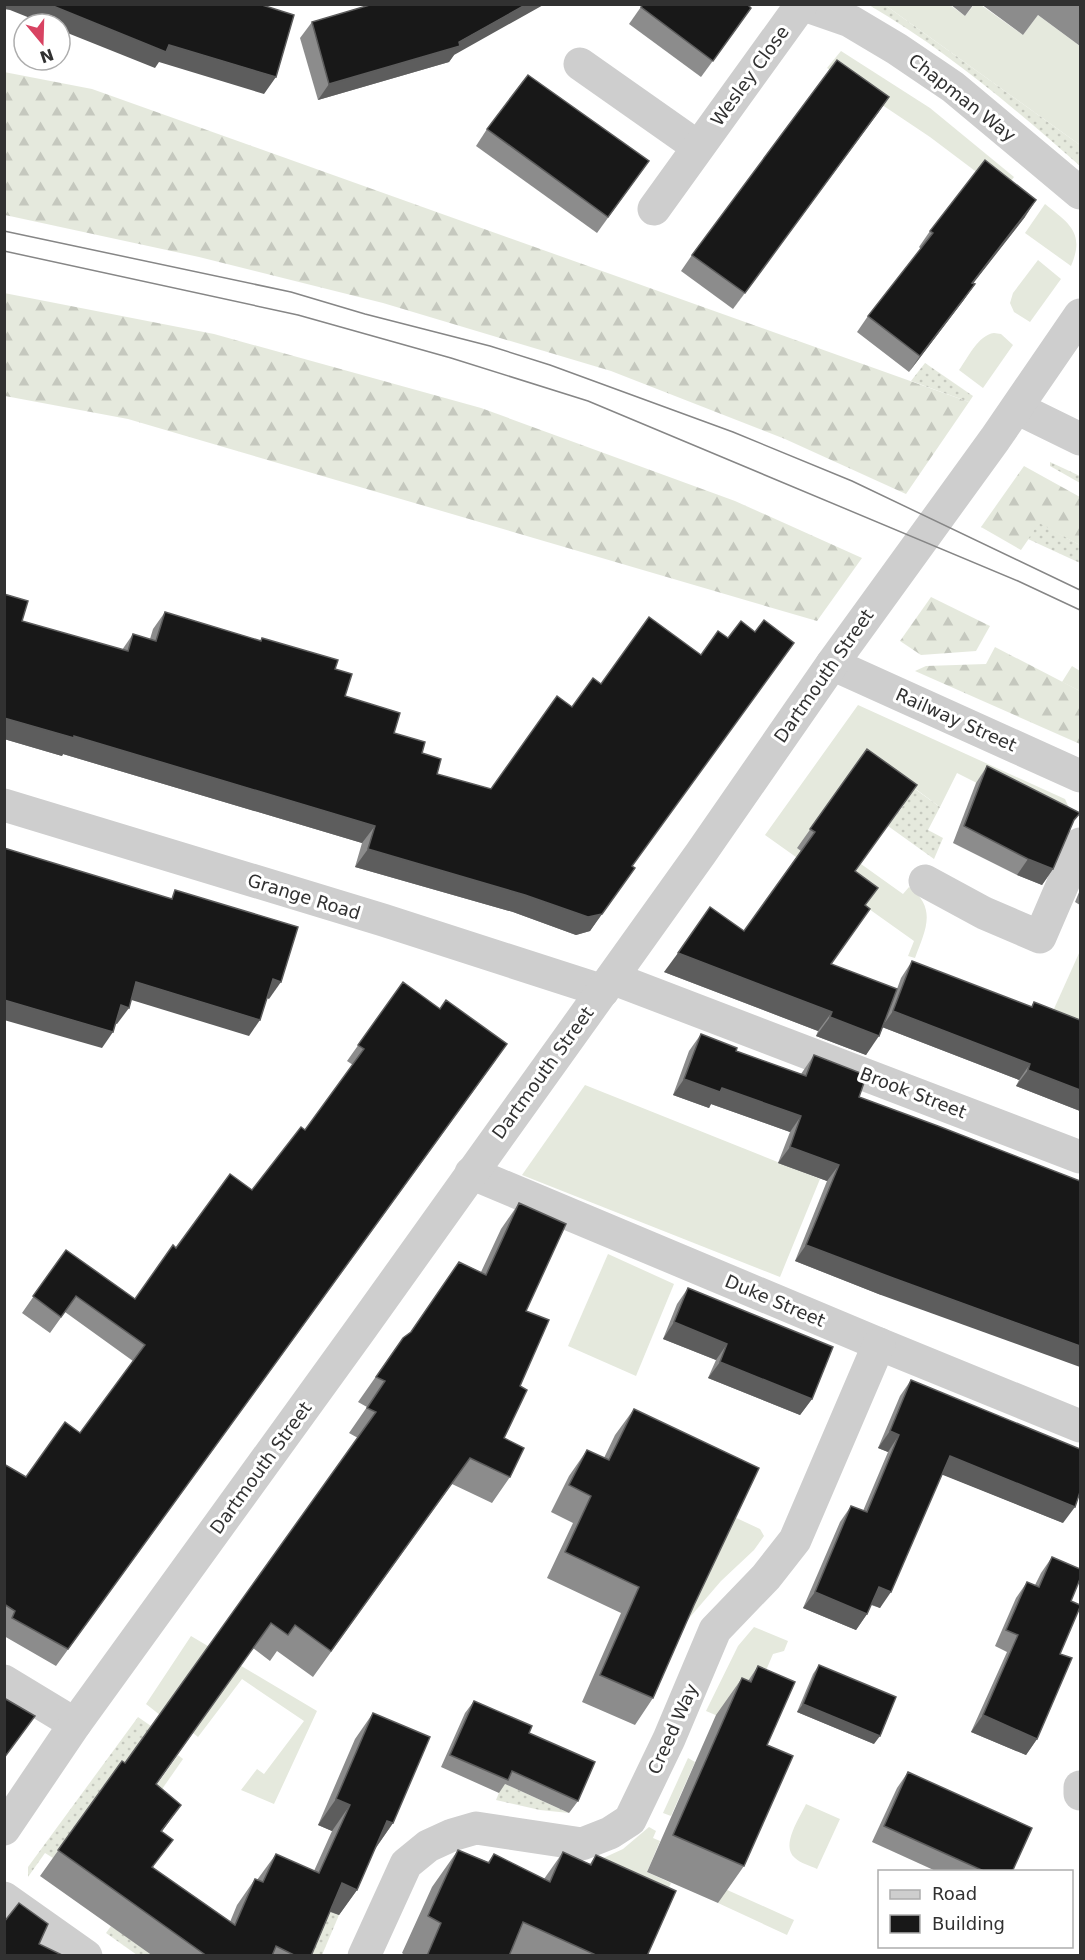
<svg xmlns="http://www.w3.org/2000/svg" width="1085" height="1960" viewBox="0 0 1085 1960" font-family="'DejaVu Sans',sans-serif">
	<style>
		.grass { fill: #e5e9dd }
		.forest { fill: url(#forest-firs) }
		.garden { fill: url(#garden-dots) }
		.lines { fill: none; stroke-linecap: round; stroke-linejoin: round }
		.street { stroke: #cecece; stroke-width: 33 }
		.tram { stroke: #868686; stroke-width: 1.5 }
		.wall { fill: #8c8c8c }
		.shaded-wall { fill: #5d5d5d }
		.building { fill: #181818; stroke: #5d5d5d; stroke-width: 1.5 }
		.labels { text-anchor: middle; stroke-width: 6; stroke-linejoin: round; paint-order: stroke }
		.street-label { font-size: 18px; fill: #313131; stroke: #fff }
	</style>
	<defs>
		<pattern id="forest-firs" width="22" height="20" patternUnits="userSpaceOnUse" patternTransform="scale(1.5)"><rect width="22" height="20" fill="#e5e9dd"/><path d="M5 1l3.5 6h-7zM16 11l3.5 6h-7z" fill="#c5c8be"/></pattern>
		<pattern id="garden-dots" width="8" height="8" patternUnits="userSpaceOnUse" patternTransform="scale(1.5)"><rect width="8" height="8" fill="#e5e9dd"/><path d="M2 2h.1M6 6h.1" fill="none" stroke="#c5c8be" stroke-width="1.8" stroke-linecap="round"/></pattern>
	</defs>
	<rect width="100%" height="100%" fill="#fff"/>
	<g class="grass">
		<path d="M885,5H950L965,16L974,5H981L1023,35L1038,15L1080,46V145Z"/>
		<path d="M841,51L930,108L1014,177L1003,192L930,137L827,68Z"/>
		<path d="M1045,204C1070,224 1085,233 1071,266L1025,233Z"/>
		<path d="M1038,260L1061,279L1030,322L1014,312L1010,303L1013,293Z"/>
		<path d="M994,333L1001,334L1013,345L983,388L959,370C968,358 978,335 994,333Z"/>
		<path d="M1072,666L1080,671V691L1062,682Z"/>
		<path d="M858,705L1065,799L1070,810L1062,826L957,773L940,807L902,779L847,884L861,864L903,894L909,887C938,908 925,931 915,958L908,956L914,941L765,835Z"/>
		<path d="M1080,951V1022L1053,1011Z"/>
		<path d="M585,1085L820,1179L780,1277L522,1175Z"/>
		<path d="M608,1254L674,1284L636,1376L568,1346Z"/>
		<path d="M730,1515L760,1529L764,1536L754,1550L721,1581L672,1638Z"/>
		<path d="M754,1627L788,1641L784,1651L773,1654L749,1710L725,1719L706,1711L738,1646Z"/>
		<path d="M191,1636L317,1711L274,1804L241,1790L257,1769L264,1774L304,1721L242,1679L198,1737L193,1733L234,1675L203,1653L160,1715L146,1704Z"/>
		<path d="M178,1755L183,1759L144,1815L138,1811Z"/>
		<path d="M688,1758L695,1762L671,1816L663,1813Z"/>
		<path d="M806,1804L840,1819L817,1869C811,1866 800,1863 795,1858C780,1845 800,1818 806,1804Z"/>
		<path d="M649,1827L656,1831L653,1838L660,1841L647,1872L671,1883L646,1939L599,1860L623,1849Z"/>
		<path d="M725,1889L794,1920L787,1935L718,1903Z"/>
	</g>
	<g class="forest">
		<path d="M4,72L92,89L969,402L906,494L785,439L611,371L383,303L199,257L5,215Z"/>
		<path d="M4,293L214,334L481,408L735,501L862,558L817,621L128,419L5,396Z"/>
		<path d="M1024,466L1080,497V545L1039,524L1021,550L981,527Z"/>
		<path d="M931,597L990,626L976,651L921,655L900,641Z"/>
		<path d="M995,647L1080,691V744L915,671L926,666L986,664Z"/>
	</g>
	<g class="garden">
		<path d="M869,5H885L1080,145V166C1013,107 946,50 869,5Z"/>
		<path d="M925,363L973,396L969,402L911,381Z"/>
		<path d="M1050,462L1080,476V483L1050,466Z"/>
		<path d="M1039,523L1080,545V563L1028,539Z"/>
		<path d="M901,779L940,807L928,830L943,838L934,859L888,826L904,805L890,794Z"/>
		<path d="M138,1717L151,1726L107,1789L53,1858L45,1853L28,1877V1867Z"/>
		<path d="M503,1783L569,1813L540,1810L496,1800Z"/>
		<path d="M324,1909L339,1915L322,1955L304,1956Z"/>
		<path d="M111,1926L153,1955H137L106,1933Z"/>
	</g>
	<g class="lines">
		<g class="street">
			<path d="M801,4L850,21L897,49L953,87L1080,193"/>
			<path d="M580,64L698,147"/>
			<path d="M654,209L801,5"/>
			<path d="M1017,408L1080,439"/>
			<path d="M832,664L1080,776"/>
			<path d="M4,805L383,920L603,991"/>
			<path d="M925,881L984,913L1040,937L1080,844"/>
			<path d="M612,978L1080,1157"/>
			<path d="M471,1173L879,1344L1080,1426"/>
			<path d="M4,1681L75,1724"/>
			<path d="M1080,1787V1794"/>
			<path d="M4,1829L75,1724L360,1330L701,853L832,664L995,439L1080,315"/>
			<path d="M4,1898L86,1956"/>
			<path d="M364,1956L406,1864L428,1846L452,1835L476,1828L582,1844L610,1833L630,1820L669,1739L715,1630L766,1577L795,1540L879,1344"/>
		</g>
		<g class="tram">
			<path d="M4,231L291,292L365,314L490,346L550,365L733,432L852,481L1080,590"/>
			<path d="M4,251L298,315L451,358L588,401L1018,581L1080,610"/>
		</g>
	</g>
	<g class="wall">
		<path d="M643,4L740,24L701,77L629,24Z"/>
		<path d="M950,4H974L965,16Z"/>
		<path d="M981,4H1080V46L1038,15L1023,35Z"/>
		<path d="M312,22L454,55L449,62L318,100L300,38Z"/>
		<path d="M889,97L733,309L681,271L692,255Z"/>
		<path d="M487,129L649,161L597,233L476,146Z"/>
		<path d="M1025,217L973,283L975,284L963,301L909,372L857,332L868,316L921,249L919,247L930,231Z"/>
		<path d="M4,594L22,621L122,650L133,634L150,639L153,629L165,612L260,641L262,638L335,669L345,696L422,753L437,774L633,866L590,931L576,935L513,912L355,867L362,843L63,754L62,756L4,739Z"/>
		<path d="M867,749L855,872L866,905L831,964L897,989L901,978L912,961L1031,1007L1034,1002L1080,1020V1111L1016,1086L1019,1080L882,1027L866,1055L816,1036L818,1031L664,972L744,931L801,851L797,848Z"/>
		<path d="M987,766L1073,822L1053,869L1042,885L1017,875L953,843L976,783Z"/>
		<path d="M1080,890V905L1075,902Z"/>
		<path d="M403,982L496,1060L56,1666L4,1636V1464L26,1477L80,1433L133,1361L65,1312L50,1333L22,1313L66,1250L135,1299L176,1248L252,1190L305,1130L353,1065L347,1061Z"/>
		<path d="M701,1034L736,1051L801,1074L814,1055L859,1097L881,1295L795,1261L827,1181L778,1163L790,1132L711,1104L709,1108L673,1095L689,1051Z"/>
		<path d="M519,1203L526,1311L520,1386L504,1438L510,1477L492,1503L452,1484L313,1677L277,1651L270,1661L253,1648L156,1785L162,1831L153,1868L230,1922L237,1905L255,1879L257,1880L276,1854L314,1871L332,1831L318,1825L355,1739L373,1713L393,1823L375,1849L357,1890L339,1915L330,1912L311,1956H153L40,1876L122,1761L125,1763L358,1438L349,1433L367,1407L358,1402L403,1338L410,1333L459,1262L481,1272L501,1229Z"/>
		<path d="M688,1288L812,1399L800,1415L708,1378L716,1360L663,1339L677,1304Z"/>
		<path d="M911,1380L1063,1523L942,1474L880,1608L871,1605L867,1614L856,1630L803,1608L840,1522L851,1506L863,1511L888,1452L878,1448L900,1396Z"/>
		<path d="M634,1409L694,1605L653,1698L635,1725L582,1702L621,1613L547,1578L573,1523L551,1512L569,1476L587,1450L604,1458L615,1435Z"/>
		<path d="M1052,1557L1071,1601L1060,1654L1037,1739L1026,1755L971,1732L1007,1652L995,1646L1016,1598L1027,1582L1035,1585L1041,1573Z"/>
		<path d="M819,1665L874,1744L797,1712L813,1674Z"/>
		<path d="M758,1666L767,1745L744,1866L718,1903L647,1872L716,1715L742,1678L748,1681Z"/>
		<path d="M474,1701L529,1733L578,1801L569,1813L505,1784L499,1793L441,1767L465,1713Z"/>
		<path d="M908,1772L1012,1872H938L872,1842L897,1788Z"/>
		<path d="M458,1850L488,1862L494,1854L544,1879L563,1852L590,1864L596,1855L647,1956H406L402,1953L432,1887Z"/>
	</g>
	<g class="shaded-wall">
		<path d="M4,4H48L169,45L276,77L264,94L159,62L155,68L60,30V24H45L10,10L4,9Z"/>
		<path d="M527,4H545L454,55L449,62L318,100L329,84L459,42Z"/>
		<path d="M889,97L878,113L733,309L745,293Z"/>
		<path d="M1036,200L1025,217L961,299L972,283Z"/>
		<path d="M975,284L963,301L909,372L920,356Z"/>
		<path d="M4,718L74,736L375,826L362,843L63,754L62,756L4,739Z"/>
		<path d="M368,849L635,868L590,931L576,935L513,912L355,867Z"/>
		<path d="M1028,859L1053,869L1042,885L1017,875Z"/>
		<path d="M678,953L832,1012L818,1031L664,972Z"/>
		<path d="M273,979L281,982L269,999L261,996Z"/>
		<path d="M136,982L260,1020L249,1036L125,998Z"/>
		<path d="M4,1000L113,1032L102,1048L4,1020Z"/>
		<path d="M121,1005L129,1008L117,1024L110,1022Z"/>
		<path d="M893,1011L1030,1064L1019,1080L882,1027Z"/>
		<path d="M830,1017L879,1036L866,1055L816,1036Z"/>
		<path d="M1028,1070L1080,1090V1111L1016,1086Z"/>
		<path d="M684,1079L722,1088L801,1116L790,1132L711,1104L709,1108L673,1095Z"/>
		<path d="M790,1147L839,1165L827,1181L778,1163Z"/>
		<path d="M806,1245L1080,1346V1367L881,1295L795,1261Z"/>
		<path d="M674,1322L727,1344L716,1360L663,1339Z"/>
		<path d="M720,1362L812,1399L800,1415L708,1378Z"/>
		<path d="M890,1431L899,1435L888,1452L878,1448Z"/>
		<path d="M950,1456L1075,1507L1063,1523L938,1473Z"/>
		<path d="M879,1587L891,1592L880,1608L868,1603Z"/>
		<path d="M815,1592L867,1614L856,1630L803,1608Z"/>
		<path d="M803,1704L880,1736L874,1744L797,1712Z"/>
		<path d="M983,1715L1037,1739L1026,1755L971,1732Z"/>
		<path d="M336,1799L350,1805L332,1831L318,1825Z"/>
		<path d="M181,1805L163,1830L143,1856L161,1831Z"/>
		<path d="M387,1821L393,1823L375,1849Z"/>
		<path d="M342,1883L357,1890L339,1915L324,1909Z"/>
	</g>
	<g class="building">
		<path d="M48,4H259L294,15L276,77L169,45L166,52Z"/>
		<path d="M373,4H527L459,42L460,46L329,84L312,22Z"/>
		<path d="M643,4H747L751,8L713,61L641,7Z"/>
		<path d="M837,60L889,97L745,293L692,255Z"/>
		<path d="M528,75L649,161L608,217L487,129Z"/>
		<path d="M985,160L1036,200L972,283L975,284L920,356L868,316L933,233L930,231Z"/>
		<path d="M4,594L28,601L22,621L128,651L133,634L156,641L165,612L261,641L262,638L338,660L335,669L352,674L345,696L400,713L394,733L425,742L422,753L441,759L437,774L491,789L557,696L572,707L593,678L601,684L649,617L701,655L718,631L728,638L741,621L755,632L764,620L794,643L632,866L635,868L602,914L588,917L525,895L368,849L375,826L74,736V738L4,718Z"/>
		<path d="M867,749L917,785L855,871L878,888L865,905L870,909L831,964L897,989L879,1036L830,1017L832,1012L678,953L710,907L744,931L815,832L810,829Z"/>
		<path d="M987,766L1080,813L1074,820L1053,869L1028,859L964,826Z"/>
		<path d="M4,848L172,899L175,890L298,927L281,982L273,979L260,1020L136,982L129,1008L121,1005L113,1032L4,1000Z"/>
		<path d="M912,961L1032,1007L1034,1002L1080,1020V1090L1028,1070L1030,1064L893,1011Z"/>
		<path d="M403,982L440,1009L446,1000L507,1044L68,1649L12,1618L15,1611L4,1604V1464L26,1477L65,1422L80,1433L145,1345L76,1296L61,1317L33,1296L66,1250L135,1299L173,1245L176,1248L230,1174L252,1190L301,1127L305,1130L364,1049L358,1045Z"/>
		<path d="M701,1034L737,1048L736,1051L806,1076L814,1055L863,1074V1076L866,1077L859,1097L938,1126L1080,1181V1346L893,1278L806,1245L839,1165L790,1147L801,1116L722,1088L720,1092L684,1079Z"/>
		<path d="M519,1203L566,1224L526,1311L549,1320L520,1386L527,1390L504,1438L524,1448L510,1477L470,1458L331,1651L295,1625L288,1635L271,1623L156,1784L181,1805L161,1831L173,1840L152,1867L235,1925L255,1879L263,1882L276,1854L319,1873L350,1805L336,1799L373,1713L430,1737L393,1823L387,1821L357,1890L342,1883L311,1956H296L276,1946L272,1956H207L58,1850L122,1761L125,1763L376,1412L367,1408L385,1381L376,1377L403,1338L411,1332L459,1262L486,1275Z"/>
		<path d="M688,1288L833,1347L812,1399L720,1362L727,1344L674,1322Z"/>
		<path d="M911,1380L1080,1449V1492L1075,1507L950,1456L891,1592L879,1587L867,1614L815,1592L851,1506L867,1512L899,1435L890,1431Z"/>
		<path d="M634,1409L759,1468L694,1605L653,1698L600,1675L639,1587L565,1552L591,1496L569,1485L587,1450L609,1460Z"/>
		<path d="M1052,1557L1080,1569V1579L1071,1601L1080,1605V1607L1060,1654L1072,1658L1037,1739L983,1715L1018,1635L1006,1630L1027,1582L1039,1587Z"/>
		<path d="M819,1665L896,1697L880,1736L803,1704Z"/>
		<path d="M758,1666L795,1682L767,1745L793,1756L744,1866L673,1835L742,1678L751,1682Z"/>
		<path d="M4,1698L35,1716L4,1758Z"/>
		<path d="M474,1701L532,1726L529,1733L595,1762L578,1801L512,1771L508,1780L450,1755Z"/>
		<path d="M908,1772L1032,1828L1012,1872H986L884,1826Z"/>
		<path d="M458,1850L489,1863L494,1854L550,1882L563,1852L591,1865L596,1855L676,1891L647,1956H598L523,1922L509,1956H427L441,1923L428,1916Z"/>
		<path d="M19,1903L48,1924L39,1944L64,1956H4V1922Z"/>
	</g>
	<g class="labels">
		<g class="street-label">
			<text transform="translate(750 76) rotate(-54)" y="6">Wesley Close</text>
			<text transform="translate(962 98) rotate(38)" y="6">Chapman Way</text>
			<text transform="translate(824 676) rotate(-55)" y="6">Dartmouth Street</text>
			<text transform="translate(956 720) rotate(24)" y="6">Railway Street</text>
			<text transform="translate(304 897) rotate(17)" y="6">Grange Road</text>
			<text transform="translate(543 1073) rotate(-54)" y="6">Dartmouth Street</text>
			<text transform="translate(913 1093) rotate(21)" y="6">Brook Street</text>
			<text transform="translate(775 1301) rotate(23)" y="6">Duke Street</text>
			<text transform="translate(261 1468) rotate(-54)" y="6">Dartmouth Street</text>
			<text transform="translate(673 1729) rotate(-66)" y="6">Creed Way</text>
		</g>
	</g>
	<rect width="1085" height="1960" fill="none" stroke="#313131" stroke-width="12"/>
	<rect x="878" y="1870" width="195" height="78" fill="#ffffff" stroke="#adadad" stroke-width="1.5"/>
	<rect x="890" y="1890" width="30" height="9" fill="#cecece" stroke="#adadad" stroke-width="1.5"/>
	<text x="932" y="1900" font-size="18" fill="#313131">Road</text>
	<rect x="890" y="1915" width="30" height="18" fill="#181818" stroke="#adadad" stroke-width="1.5"/>
	<text x="932" y="1930" font-size="18" fill="#313131">Building</text>
	<g transform="translate(42 42) rotate(161)"><circle r="28" fill="#ffffff" stroke="#adadad" stroke-width="1.5"/>
	<path d="M0-4.5L10 22L0 15L-10 22Z" fill="#d84362"/>
	<text y="-9" font-size="16" font-weight="bold" text-anchor="middle" fill="#313131">N</text>
	</g>
</svg>
